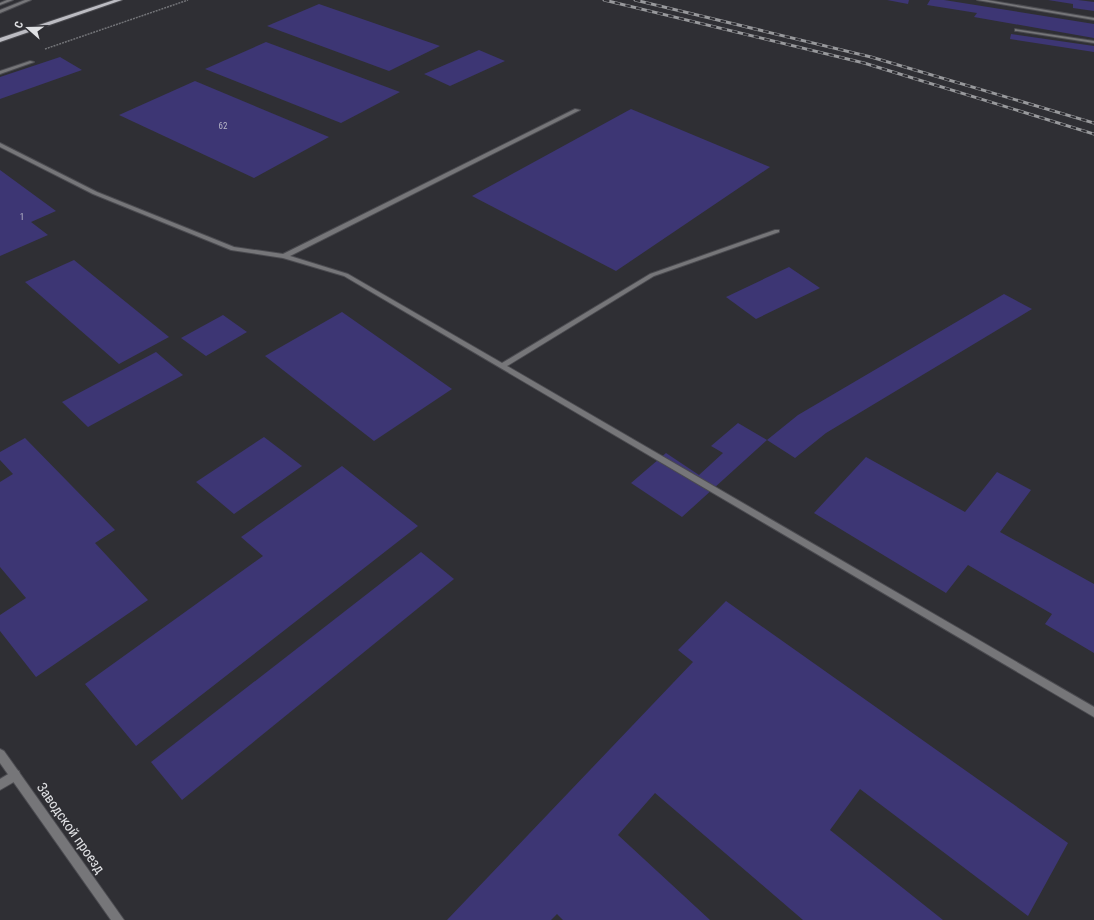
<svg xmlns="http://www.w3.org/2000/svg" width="1094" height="920" viewBox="0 0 1094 920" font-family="'Roboto Condensed',sans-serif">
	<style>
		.building { fill: #3d3674 }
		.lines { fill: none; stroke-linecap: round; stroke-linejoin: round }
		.lane-casing { stroke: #4b4b50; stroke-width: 2 }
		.street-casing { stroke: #4b4b50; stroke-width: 2 }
		.primary-casing { stroke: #4b4b50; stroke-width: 2 }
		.path { stroke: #737478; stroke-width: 1.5; stroke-dasharray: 2 1; stroke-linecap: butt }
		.lane { fill: #767679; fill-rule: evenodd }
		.street { fill: #767679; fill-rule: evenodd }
		.primary { fill: #bcbcc2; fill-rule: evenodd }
		.rail-casing { stroke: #98999c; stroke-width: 3 }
		.rail { stroke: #2f2f34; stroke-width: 2; stroke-dasharray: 5.5; stroke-linecap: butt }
		.labels { text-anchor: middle; stroke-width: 3; stroke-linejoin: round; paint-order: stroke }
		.far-number-label { font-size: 9px; fill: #b7b6c8 }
		.near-street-label { font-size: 14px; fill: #e0e1e4; stroke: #2f2f34 }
	</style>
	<rect width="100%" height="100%" fill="#2f2f34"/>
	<g class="building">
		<path d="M887,0H909L908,4Z"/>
		<path d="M930,0H944L1094,24V38L974,17L977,13L927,5Z"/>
		<path d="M1048,0H1078L1094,2V11L1073,8V4Z"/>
		<path d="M319,4L440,46L389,71L267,26Z"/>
		<path d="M1011,34L1094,46V52L1010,39Z"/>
		<path d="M266,42L400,92L341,123L205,69Z"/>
		<path d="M479,50L505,61L450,86L424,74Z"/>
		<path d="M60,57L82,70L0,99V77Z"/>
		<path d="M195,81L329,137L254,178L119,115Z"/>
		<path d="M631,109L770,167L616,271L472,196Z"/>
		<path d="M0,170L56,211L31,222L48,235L0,256Z"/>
		<path d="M74,260L169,337L119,364L25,282Z"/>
		<path d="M789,267L820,288L756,319L726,297Z"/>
		<path d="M1004,294L1032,309L826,433L795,458L767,440L682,517L631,483L666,453L699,475L723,453L711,446L738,423L767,440L798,415Z"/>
		<path d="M342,312L452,389L374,441L265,356Z"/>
		<path d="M223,315L247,332L206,356L181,338Z"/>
		<path d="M156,352L183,375L88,427L62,402Z"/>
		<path d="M264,437L302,466L234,514L196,482Z"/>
		<path d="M25,438L115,530L95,543L148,600L36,677L0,631V615L26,598L0,567V482L13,474L0,460V452Z"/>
		<path d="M866,457L965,512L997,472L1031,490L1000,532L1094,584V653L1045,624L1052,614L968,565L946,593L814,513Z"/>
		<path d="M342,466L418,526L136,746L85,684L263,556L241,537Z"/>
		<path d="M421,552L454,579L182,800L151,762Z"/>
		<path d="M726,601L1068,843L1028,916L860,789L830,830L943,920H803L655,793L618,835L710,920H563L557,914L551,920H447L693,662L678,650Z"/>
	</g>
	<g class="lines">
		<g class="lane-casing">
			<g id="lane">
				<path d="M7,0H13L0,5V3Z"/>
				<path d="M25,0H31L0,13V10Z"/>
				<path d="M977,0H987L1094,18V20Z"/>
				<path d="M1015,29L1094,41V43L1017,31H1015Z"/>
				<path d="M30,61L34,62L0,74V71Z"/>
				<path d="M575,109L580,110L290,256L348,274L502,363L650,274L775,230H779V232L654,276L507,366L1094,707V717L344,276L283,258L231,250L93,194L0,147V143L2,144L97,192L234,247L283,254Z"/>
				<path d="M15,770L19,771L20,775L19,779L0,790V779Z"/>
			</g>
		</g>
		<g class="street-casing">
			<path id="street" d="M0,749L4,751L124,920H111L0,763Z"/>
		</g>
		<g class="primary-casing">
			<path id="primary" d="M114,0H122L0,42V38Z"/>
		</g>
		<path class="path" d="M45,49L188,0"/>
		<use href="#lane" class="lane"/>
		<use href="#street" class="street"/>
		<use href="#primary" class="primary"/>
		<g class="rail-casing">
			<g id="rail">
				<path d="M604,0L864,63L1094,134"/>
				<path d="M635,0L871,57L1094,123"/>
			</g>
		</g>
		<use href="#rail" class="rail"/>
	</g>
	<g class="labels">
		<g class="far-number-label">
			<text x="223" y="129">62</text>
			<text x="22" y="220">1</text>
		</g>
		<g class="near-street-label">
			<text transform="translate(71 828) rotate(55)" y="5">Заводской проезд</text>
		</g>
	</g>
	<g transform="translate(28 28) rotate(290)" stroke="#2f2f34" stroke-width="3" paint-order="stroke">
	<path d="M0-3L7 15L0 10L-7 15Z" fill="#e0e1e4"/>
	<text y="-6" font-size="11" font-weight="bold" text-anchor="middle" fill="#e0e1e4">С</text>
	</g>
</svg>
